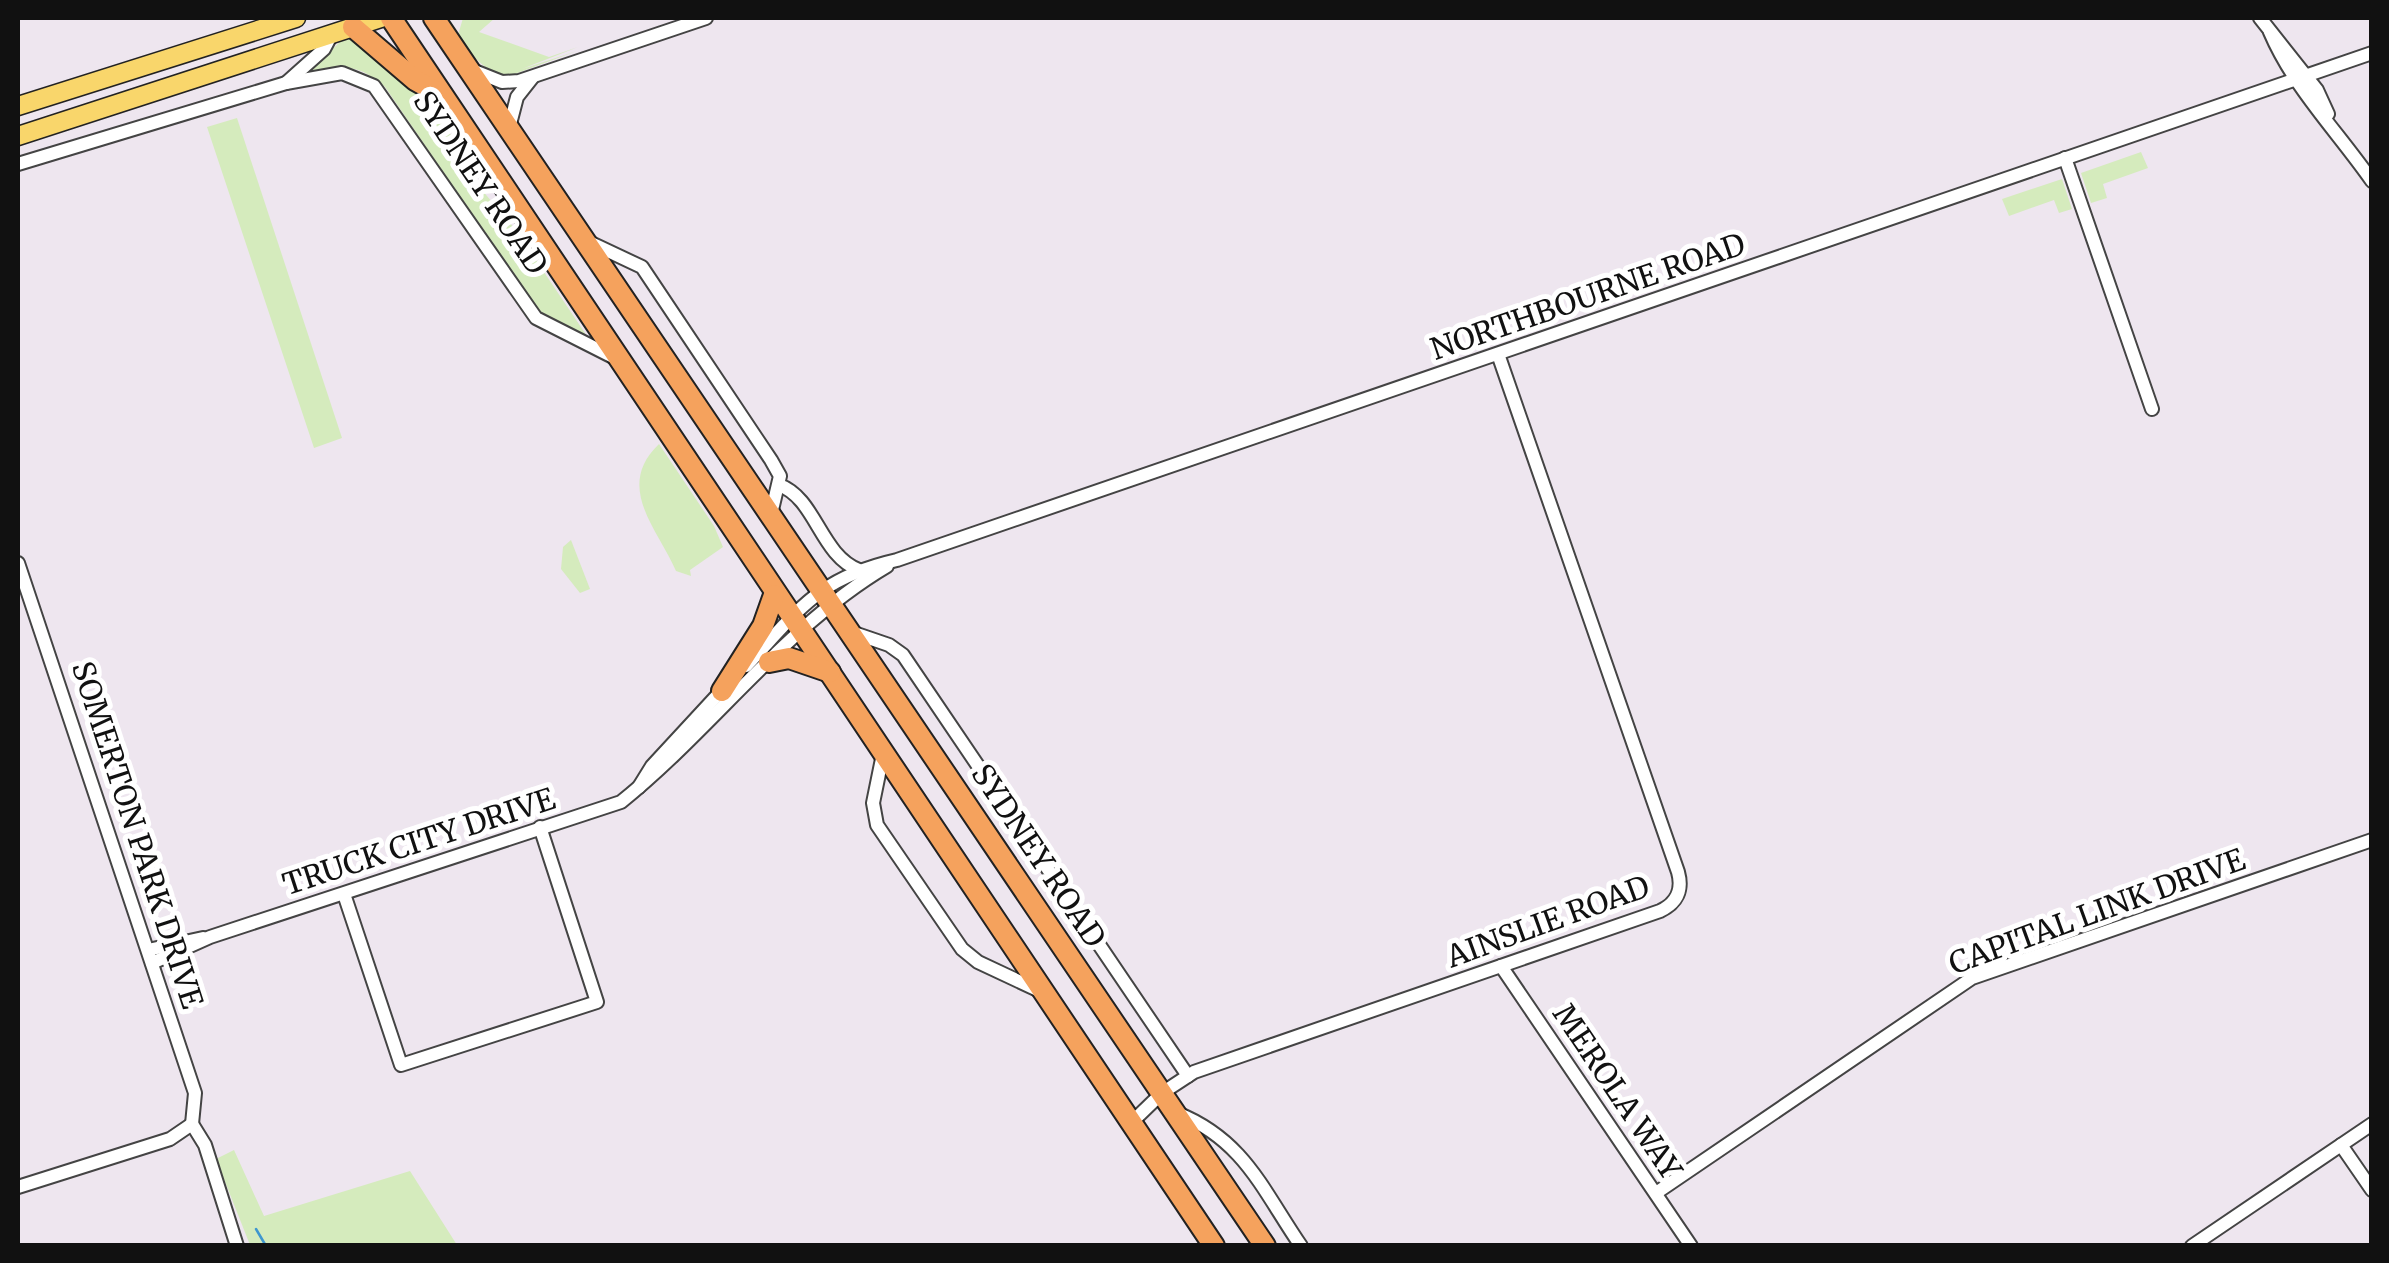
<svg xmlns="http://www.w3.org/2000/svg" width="2389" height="1263" viewBox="0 0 2389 1263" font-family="Merriweather,serif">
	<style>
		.industrial { fill: #eee6ef }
		.green { fill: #d5ebbd }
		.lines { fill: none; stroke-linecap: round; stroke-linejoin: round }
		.stream { stroke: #3f96cf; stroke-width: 2.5 }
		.minor-casing { stroke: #444; stroke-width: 16 }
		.major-casing { stroke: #222; stroke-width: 21 }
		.highway-casing { stroke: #222; stroke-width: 24 }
		.minor { stroke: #fff; stroke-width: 12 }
		.major { stroke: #f9d66b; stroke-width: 18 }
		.highway { stroke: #f5a25d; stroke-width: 20 }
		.labels { text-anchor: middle; stroke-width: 10; stroke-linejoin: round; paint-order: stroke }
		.street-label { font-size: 30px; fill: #111; stroke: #fff }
	</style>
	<rect width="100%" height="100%" fill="#fffdf5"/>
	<rect class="industrial" x="18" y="18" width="2353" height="1227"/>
	<g class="green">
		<path d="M463,18H495L479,32L549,57L578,47L522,69L577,51L512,75C487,77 471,54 458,35Z"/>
		<path d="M343,39H361L431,106L471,164L481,189L515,229L591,342L541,315L385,87C353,59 340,68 304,76Z"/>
		<path d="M237,118L342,438L314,448L207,127Z"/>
		<path d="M2141,152L2148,168L2103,184L2107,198L2091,203L2081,173Z"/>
		<path d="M2062,179L2072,209L2059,213L2054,200L2009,216L2002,199Z"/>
		<path d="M659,444L714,526L723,547L690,570L691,576L676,571C658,529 614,487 659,444Z"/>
		<path d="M571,540L590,589L580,593L561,569L563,547Z"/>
		<path d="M234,1150L264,1216L410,1171L457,1245H250L216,1159Z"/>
	</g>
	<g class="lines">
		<path class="stream" d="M256,1229L266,1246"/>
		<g class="minor-casing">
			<g id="minor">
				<path d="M2260,18L2317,90L2328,114"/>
				<path d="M2270,32C2294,88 2337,131 2372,181"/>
				<path d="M472,70L502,82L519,81L706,18"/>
				<path d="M286,83L342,73L374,86L536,318L615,358"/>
				<path d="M510,124L517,97L532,78"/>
				<path d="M2065,158L2152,409"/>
				<path d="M18,164L286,83L324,49L332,34"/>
				<path d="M591,243L642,267L771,460L780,476L771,514"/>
				<path d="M779,485C816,498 820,555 859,570"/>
				<path d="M18,563L195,1093L192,1124"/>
				<path d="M854,633L889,645L903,655L1188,1076"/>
				<path d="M746,666C800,609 818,578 897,560L2372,53"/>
				<path d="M883,754L873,803L877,825L962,949L978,962L1042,992"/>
				<path d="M639,787L652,766L725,687"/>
				<path d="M344,894L401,1065L597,1002L540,827"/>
				<path d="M148,950L203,938"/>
				<path d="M152,963L210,937L621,802C713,728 784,627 887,566"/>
				<path d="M1501,966L1691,1246"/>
				<path d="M1177,1113C1244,1140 1262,1189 1301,1246"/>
				<path d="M1131,1123L1162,1093L1194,1072L1660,911C1677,903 1683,890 1678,872L1498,354"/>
				<path d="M192,1124L205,1145L237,1246"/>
				<path d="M2341,1145L2372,1190"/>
				<path d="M18,1187L170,1139L192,1124"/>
				<path d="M1656,1193L1972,978L2372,840"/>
				<path d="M2192,1246L2372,1124"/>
			</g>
		</g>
		<g class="major-casing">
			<g id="major">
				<path d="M18,106L296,18"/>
				<path d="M18,136L381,18"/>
			</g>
		</g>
		<g class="highway-casing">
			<g id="highway">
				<path d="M391,18L1214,1246"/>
				<path d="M434,18L1265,1246"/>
				<path d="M353,27L415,80L442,95"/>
				<path d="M769,662L789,658L830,672"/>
				<path d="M722,691L763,626L774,595"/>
			</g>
		</g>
		<use href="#minor" class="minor"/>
		<use href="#major" class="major"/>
		<use href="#highway" class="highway"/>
	</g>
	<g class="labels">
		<g class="street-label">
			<text transform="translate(480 183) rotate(56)" y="10">SYDNEY ROAD</text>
			<text transform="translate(1588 297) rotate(-19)" y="10">NORTHBOURNE ROAD</text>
			<text transform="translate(137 835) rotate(72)" y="10">SOMERTON PARK DRIVE</text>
			<text transform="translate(419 842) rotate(-18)" y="10">TRUCK CITY DRIVE</text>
			<text transform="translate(1038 856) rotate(56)" y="10">SYDNEY ROAD</text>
			<text transform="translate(2097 912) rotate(-20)" y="10">CAPITAL LINK DRIVE</text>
			<text transform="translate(1548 922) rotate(-20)" y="10">AINSLIE ROAD</text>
			<text transform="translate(1617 1092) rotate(56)" y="10">MEROLA WAY</text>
		</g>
	</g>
	<rect width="2389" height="1263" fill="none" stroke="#111111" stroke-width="40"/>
</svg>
